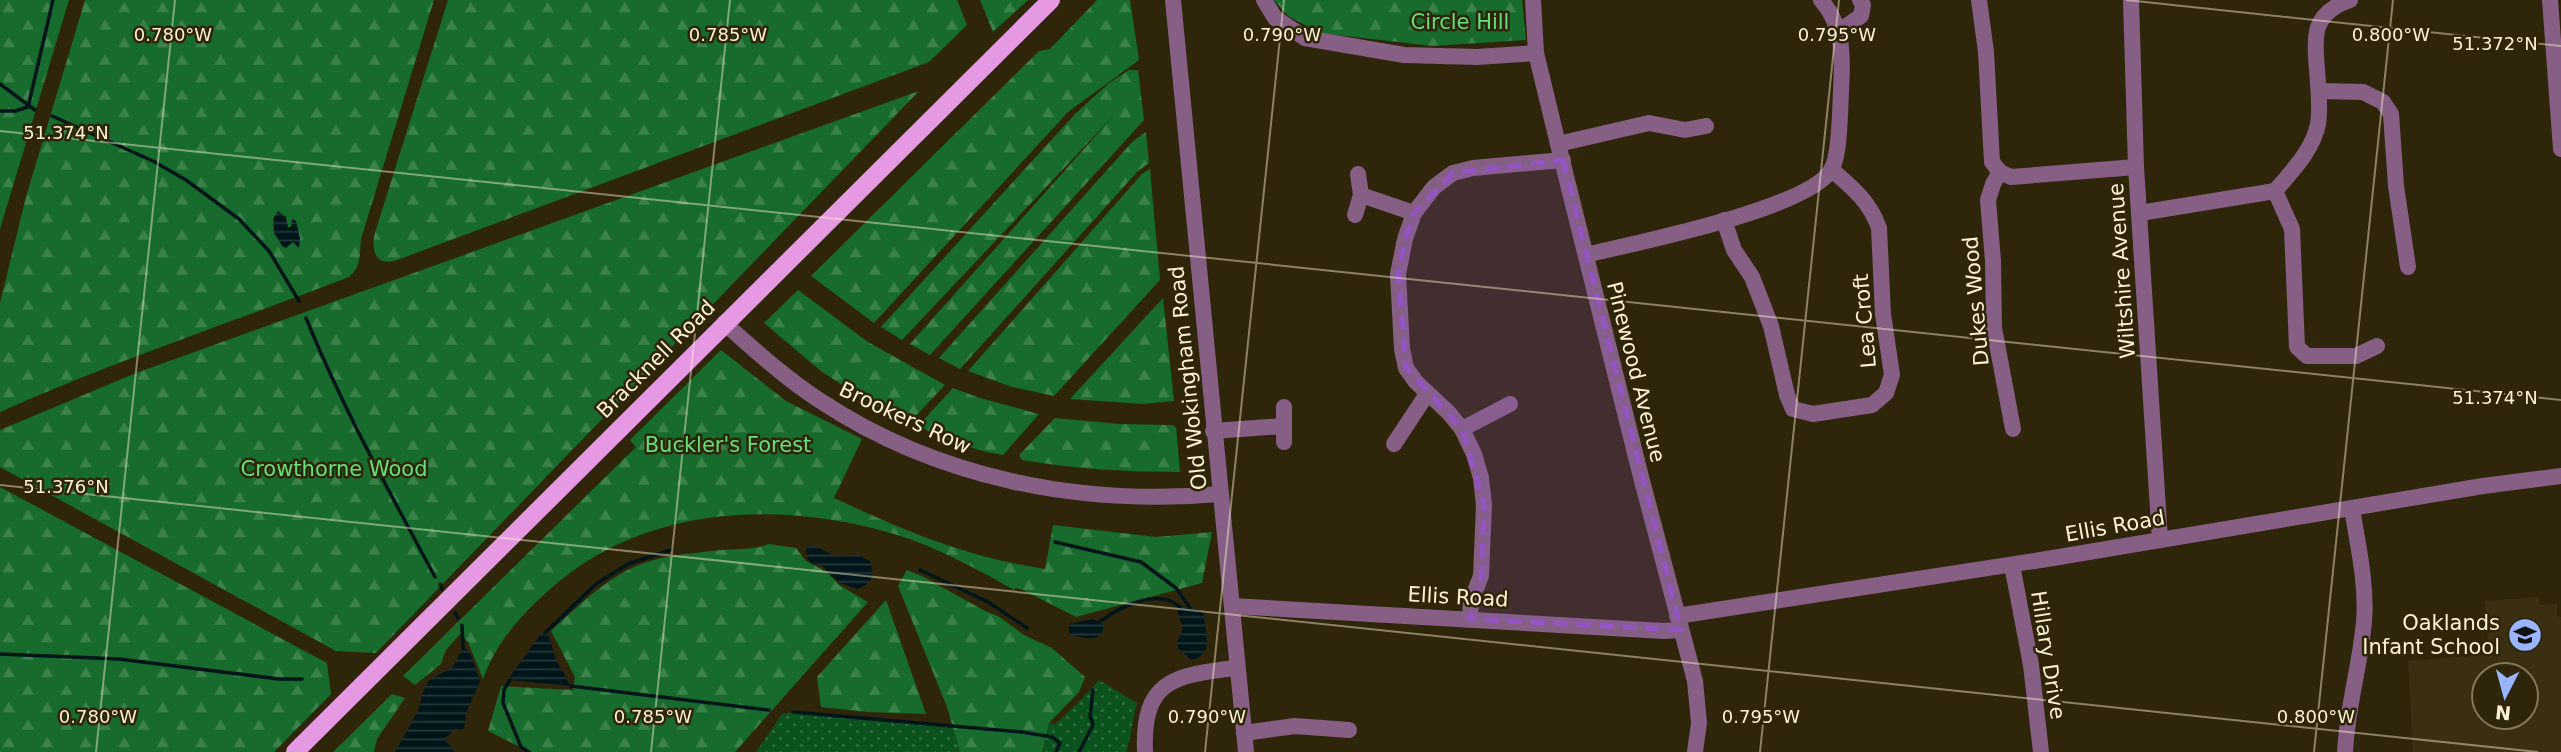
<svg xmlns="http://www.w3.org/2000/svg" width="2561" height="752" viewBox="0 0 2561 752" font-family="'DejaVu Sans',sans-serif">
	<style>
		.built { fill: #3b2f13; fill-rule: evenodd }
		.grass { fill: url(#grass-dots) }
		.forest { fill: url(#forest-firs) }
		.water { fill: url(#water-rules) }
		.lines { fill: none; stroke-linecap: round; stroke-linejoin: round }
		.stream { stroke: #001519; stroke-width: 3.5 }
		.minor { stroke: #856084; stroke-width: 16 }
		.major { stroke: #e599e3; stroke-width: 18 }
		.marked { fill: #9554c3; fill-opacity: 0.2; stroke: #9554c3; stroke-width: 5; stroke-dasharray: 14 9; stroke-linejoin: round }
		.ticks { fill: none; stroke: #fff2d3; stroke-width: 2; stroke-opacity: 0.45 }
		.labels { text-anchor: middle; stroke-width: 5; stroke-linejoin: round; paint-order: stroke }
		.park-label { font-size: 21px; fill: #60e278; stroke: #2f250b }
		.street-label { font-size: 21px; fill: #fff2d3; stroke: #2f250b }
		.poi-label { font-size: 21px; fill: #fff2d3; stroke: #2f250b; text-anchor: end }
		.ticks-label { font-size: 18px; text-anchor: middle; fill: #fff2d3; stroke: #2f250b; stroke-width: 5; stroke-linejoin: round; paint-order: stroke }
	</style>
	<defs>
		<pattern id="grass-dots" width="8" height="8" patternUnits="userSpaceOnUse" patternTransform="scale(1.75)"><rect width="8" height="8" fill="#0b521e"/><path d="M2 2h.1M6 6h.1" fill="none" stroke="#306b3e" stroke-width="1.8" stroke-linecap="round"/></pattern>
		<pattern id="forest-firs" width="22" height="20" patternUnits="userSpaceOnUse" patternTransform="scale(1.75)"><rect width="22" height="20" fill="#176b2c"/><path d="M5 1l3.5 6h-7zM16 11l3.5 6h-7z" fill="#3a814a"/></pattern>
		<pattern id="water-rules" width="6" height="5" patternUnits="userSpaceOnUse" patternTransform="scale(1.75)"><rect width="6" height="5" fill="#001519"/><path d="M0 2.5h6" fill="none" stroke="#26383a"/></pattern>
	</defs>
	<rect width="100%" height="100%" fill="#2f250b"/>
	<path class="built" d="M2539,597L2540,605L2557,604V616L2561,617V752H2413L2408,661L2489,654L2485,601ZM2484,675H2526V717H2484Z"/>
	<g class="grass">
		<path d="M1099,680L1137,703C1132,720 1132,736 1126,752H1042L1049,723L1055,724L1078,703Z"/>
		<path d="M793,712L953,728L960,752H756L782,714Z"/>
	</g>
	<g class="forest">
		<path d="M0,0H69L0,229Z"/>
		<path d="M85,0H434L361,239C359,255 362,266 349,277C233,322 114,361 0,412V303L26,197Z"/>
		<path d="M448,0H957L967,25L929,62L397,260C377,266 372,254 374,236Z"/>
		<path d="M980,0H1028L993,32Z"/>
		<path d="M1097,0H1130L1139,60L1068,112L874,323L811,276L1039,51L1050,49Z"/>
		<path d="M1274,0H1522L1526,40L1432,46L1320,33L1288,16Z"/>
		<path d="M1129,70H1138L1144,120L930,355L910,344L1116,113L902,340L881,327L1075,114L1109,83Z"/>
		<path d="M919,91L376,653L336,651L0,467V430L136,373Z"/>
		<path d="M1146,132L1149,163L1138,171L960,369L939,358L1133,141Z"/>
		<path d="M1150,169L1160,280L1054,396L1012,387L968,371L1142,174Z"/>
		<path d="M798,290L868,342L945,385L909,423L863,399L821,371L764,323Z"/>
		<path d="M1163,298L1174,401L1143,404L1070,399Z"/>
		<path d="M721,350L786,401L862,439L834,498C905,531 966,557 1045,569L1053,525L1156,537L1212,532L1202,583L1076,617L1023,590L1016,588L1014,590C977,569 935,546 894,534C783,501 653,505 561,580C529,606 497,639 483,679L468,642L460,634L446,650L441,664L415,685L403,676L636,447L630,440Z"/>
		<path d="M953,388L980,398L1039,414L1003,455C972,450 946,440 918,426Z"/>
		<path d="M1055,418L1119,424L1172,425L1176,427L1180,472C1127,472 1075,469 1022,460L1019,455Z"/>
		<path d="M0,487L327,663L331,694L274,752H0Z"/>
		<path d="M769,544L796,548L806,561L827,572L839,585L868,602L735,752H530L488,731L501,686L573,690L575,677L551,631C579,605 610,574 647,562C667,555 690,554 711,551C731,548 751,551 769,544Z"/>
		<path d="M907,570L924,577L985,611L998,616L1024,635L1052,648L1085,677L1079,692L1049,723L1042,752H960L947,707L898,586Z"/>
		<path d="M886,600L926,714L867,712L821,707L817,677Z"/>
		<path d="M392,694L405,698L377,739L374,752H333Z"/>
	</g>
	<g class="water">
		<path d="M278,211L286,217L288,227H291L292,219L296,221L300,238L299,248L293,242L286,248L282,246L274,233L273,219Z"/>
		<path d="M809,545C820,547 826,553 836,556C845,558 851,554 859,555L871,562L872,578L866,585L857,589L840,583L821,565L811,563L807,558L806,550Z"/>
		<path d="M1182,606L1199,610L1204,613C1204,631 1216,655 1191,660L1178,648L1177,642L1183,629L1177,609Z"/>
		<path d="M1093,619L1103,624C1105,645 1083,638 1069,634V624Z"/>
		<path d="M548,633L556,660L571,686L510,680L509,678L541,634Z"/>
		<path d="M463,647L470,652L480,681L466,713L464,728L461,730L453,729L451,734L443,739L453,748L454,752H395L418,711L423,692L429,680L453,667Z"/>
	</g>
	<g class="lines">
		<g class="stream">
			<path d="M0,84L35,110"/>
			<path d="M0,111H15L28,107L53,0"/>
			<path d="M52,116L153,161L186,180L239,219L269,251L299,301"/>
			<path d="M306,318C343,409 389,491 435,577"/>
			<path d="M1055,542L1141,562L1176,588L1190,608"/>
			<path d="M920,570L988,602L1027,628"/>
			<path d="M440,584L442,589"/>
			<path d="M455,613L458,618"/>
			<path d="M1099,622C1120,607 1157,587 1180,607"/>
			<path d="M462,625L463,647"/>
			<path d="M545,633L596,584L628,564L671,550"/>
			<path d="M0,654L119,659L279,679H302"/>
			<path d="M510,680L504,690L503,703L521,747L529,752"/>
			<path d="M571,686L769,710"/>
			<path d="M793,712L1022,732L1052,737L1060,743L1056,752"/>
			<path d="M1079,752L1093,725L1090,716L1093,690"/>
		</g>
		<g class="minor">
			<path d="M1173,0L1246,752"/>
			<path d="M1264,0L1275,18L1305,38L1404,55L1477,57L1536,53"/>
			<path d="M1533,0L1536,53L1558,144L1641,477L1695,681L1699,723L1695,752"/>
			<path d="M1979,0L1986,52L1992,162L2000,172L2011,177L2136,167"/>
			<path d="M2131,0L2136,167L2160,540"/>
			<path d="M2550,0L2561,149"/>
			<path d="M1839,31L1861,16L1863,5L1860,0"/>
			<path d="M2320,91L2363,92L2383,102L2391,114L2396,186L2408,267"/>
			<path d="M1558,144L1649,123L1685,130L1706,126"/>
			<path d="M2000,172L1993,184L1988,200L1993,261L1994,328L2013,429"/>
			<path d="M2275,191L2292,229L2297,347L2307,356H2356L2377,346"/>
			<path d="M1361,195L1414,213"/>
			<path d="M2140,213L2275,191C2292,171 2313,150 2318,124C2323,95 2311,50 2318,27C2323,13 2336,5 2350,0"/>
			<path d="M1355,215L1361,195L1358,174"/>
			<path d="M1724,220L1734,250L1752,277L1771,326L1787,395L1793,409L1813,414L1872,405L1886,393L1892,375L1883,314L1879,228C1870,202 1852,187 1832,170"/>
			<path d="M1586,255C1634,243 1808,209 1831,170C1840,157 1840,109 1841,91C1843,58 1844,26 1821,0"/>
			<path d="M724,323C755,350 785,378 819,400C938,479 1080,506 1220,494"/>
			<path d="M1462,429L1510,404"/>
			<path d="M1213,431L1284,426"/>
			<path d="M1284,442V407"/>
			<path d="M1394,444L1427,394"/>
			<path d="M2012,565L2031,665L2041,752"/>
			<path d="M1232,606L1664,631L1681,630"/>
			<path d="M1677,616L2047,559L2483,486L2561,476"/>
			<path d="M1470,619L1471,601L1481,576L1484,505L1481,478L1474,454L1462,429L1449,413L1416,382L1406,368L1402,349L1398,274L1405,239L1414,213L1434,187L1453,173L1473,168L1563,160"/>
			<path d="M1244,733L1295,726L1349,730"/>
			<path d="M1145,752C1142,680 1174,675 1236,668"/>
			<path d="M2345,752C2347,708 2360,666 2364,622C2367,584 2358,546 2352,509"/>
		</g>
		<path class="major" d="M295,752L1051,0"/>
	</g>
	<path class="marked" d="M1563,160L1681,630L1470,619L1481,576L1484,505L1462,429L1406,368L1398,274L1405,239L1414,213L1453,173Z"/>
	<path class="ticks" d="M2126,0L2561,46M0,131L2561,400M0,485L2538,752M96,752L175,0M651,752L730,0M1205,752L1284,0M1760,752L1839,0M2314,752L2393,0"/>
	<defs>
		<g id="school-disc" transform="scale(1.75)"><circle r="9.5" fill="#99b5fd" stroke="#2f250b"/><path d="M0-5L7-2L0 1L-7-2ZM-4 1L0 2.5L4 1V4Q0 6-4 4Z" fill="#111"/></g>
	</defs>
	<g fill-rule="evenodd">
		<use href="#school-disc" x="2525" y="635"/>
	</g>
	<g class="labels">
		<g class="park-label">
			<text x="1460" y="29">Circle Hill</text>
			<text x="728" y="452">Buckler's Forest</text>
			<text x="334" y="476">Crowthorne Wood</text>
		</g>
		<g class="street-label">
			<text transform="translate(2122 271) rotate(-94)" y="7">Wiltshire Avenue</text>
			<text transform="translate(1976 301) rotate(-95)" y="7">Dukes Wood</text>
			<text transform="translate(1865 321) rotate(-95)" y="7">Lea Croft</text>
			<text transform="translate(656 359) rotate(-45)" y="7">Bracknell Road</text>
			<text transform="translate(1636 372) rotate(76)" y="7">Pinewood Avenue</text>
			<text transform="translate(1188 378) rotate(-96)" y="7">Old Wokingham Road</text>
			<text transform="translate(905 418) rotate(25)" y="7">Brookers Row</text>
			<text transform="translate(2115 526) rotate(-10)" y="7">Ellis Road</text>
			<text transform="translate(1458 597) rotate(3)" y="7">Ellis Road</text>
			<text transform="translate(2048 655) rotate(81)" y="7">Hillary Drive</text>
		</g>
		<g class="poi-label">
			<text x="2500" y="630">Oaklands<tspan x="2500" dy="24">Infant School</tspan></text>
		</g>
	</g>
	<g class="ticks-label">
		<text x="173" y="41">0.780°W</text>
		<text x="728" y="41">0.785°W</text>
		<text x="1282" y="41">0.790°W</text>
		<text x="1837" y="41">0.795°W</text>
		<text x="2391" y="41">0.800°W</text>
		<text x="2495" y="50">51.372°N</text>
		<text x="66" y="139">51.374°N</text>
		<text x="2495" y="404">51.374°N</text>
		<text x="66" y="493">51.376°N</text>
		<text x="98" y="723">0.780°W</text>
		<text x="653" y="723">0.785°W</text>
		<text x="1207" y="723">0.790°W</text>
		<text x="1761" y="723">0.795°W</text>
		<text x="2316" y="723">0.800°W</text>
	</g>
	<g transform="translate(2505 696) rotate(186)"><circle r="33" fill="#2f250b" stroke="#82775b" stroke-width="2"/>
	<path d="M0-5L12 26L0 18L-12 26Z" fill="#99b5fd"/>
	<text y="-10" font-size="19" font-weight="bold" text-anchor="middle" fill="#fff2d3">N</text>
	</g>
</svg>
